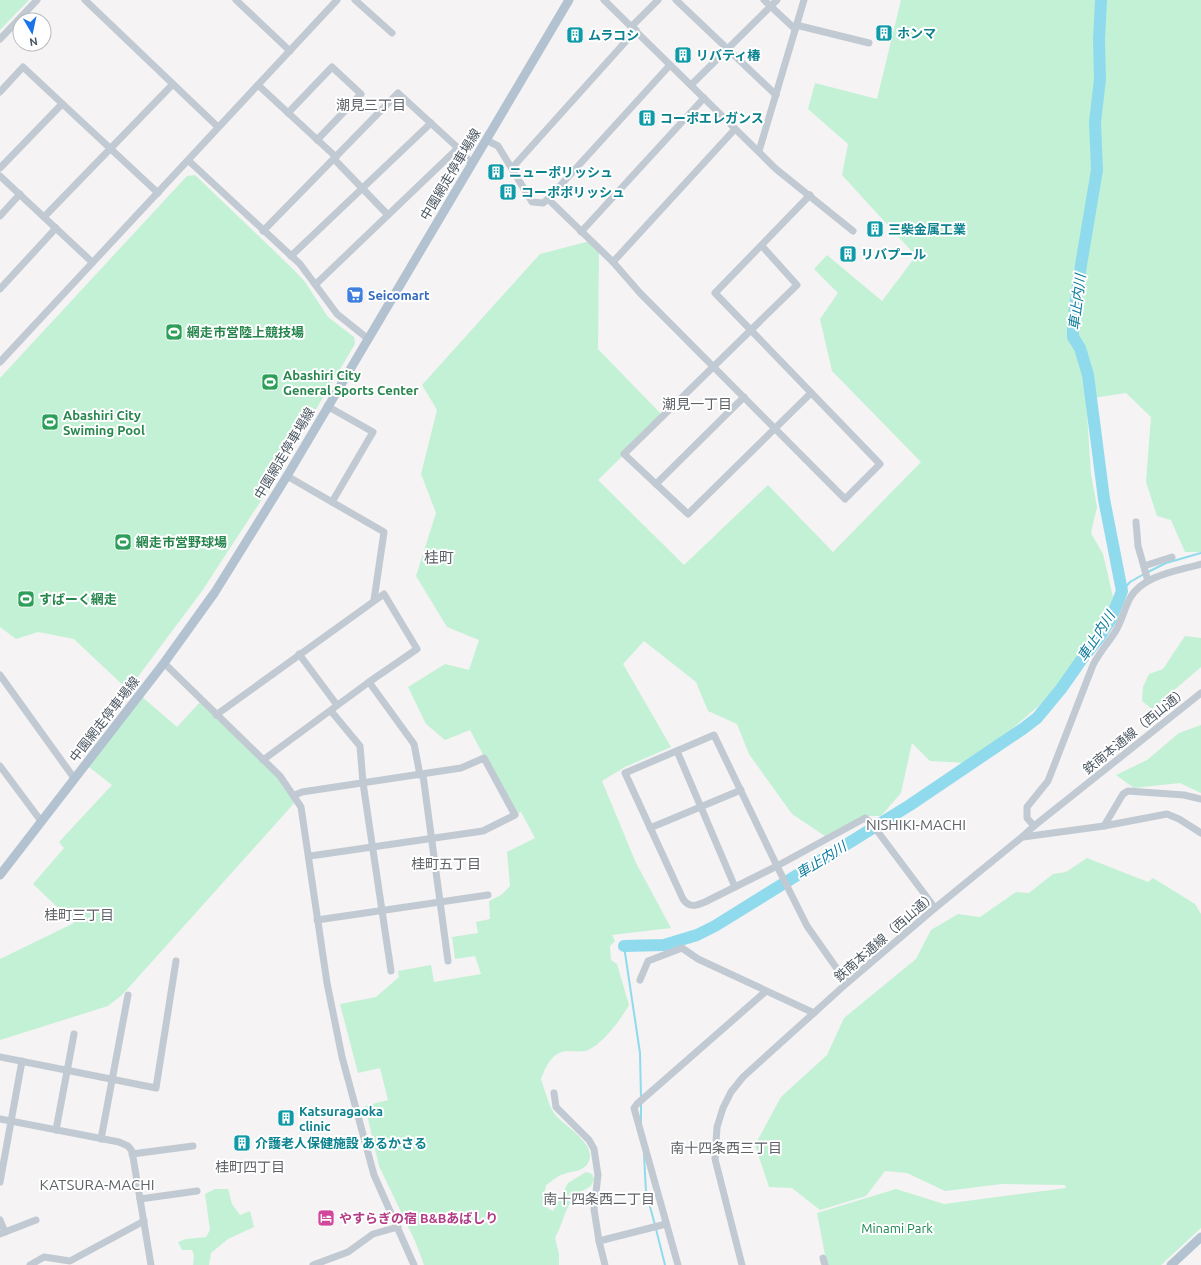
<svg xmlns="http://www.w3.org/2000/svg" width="1201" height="1265" viewBox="0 0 1201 1265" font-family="Ubuntu,'Noto Sans JP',sans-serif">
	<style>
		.green { fill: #c3f1d5 }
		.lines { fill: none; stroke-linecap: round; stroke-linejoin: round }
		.stream { stroke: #90daee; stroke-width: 2 }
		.river { stroke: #90daee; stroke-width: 12 }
		.minor { stroke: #c1cad2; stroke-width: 7 }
		.major { stroke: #b3c2d1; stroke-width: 9 }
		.labels { text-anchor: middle; stroke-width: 4; stroke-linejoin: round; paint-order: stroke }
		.culture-label { font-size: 13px; font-weight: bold; fill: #0d838f; stroke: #fff; text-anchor: start }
		.street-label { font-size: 13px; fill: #4a5661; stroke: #fff }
		.shop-label { font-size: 13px; font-weight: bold; fill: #366cbe; stroke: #fff; text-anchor: start }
		.leisure-label { font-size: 13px; font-weight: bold; fill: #27864d; stroke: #fff; text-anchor: start }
		.hotel-label { font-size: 13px; font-weight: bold; fill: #b23c85; stroke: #fff; text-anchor: start }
		.park-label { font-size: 13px; fill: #17864f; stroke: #fff }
		.neighbourhood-label { font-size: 14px; fill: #5f6368; stroke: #fff }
		.water-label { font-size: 14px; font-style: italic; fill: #0c7c9b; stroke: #fff }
		.quarter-label { font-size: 15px; fill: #5f6368; stroke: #fff }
	</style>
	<rect width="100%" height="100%" fill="#f5f3f3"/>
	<g class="green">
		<path d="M0,0H29L0,30Z"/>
		<path d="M901,0H1201V552H1185L1171,520L1157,516L1146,482L1151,417L1126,393L1086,399L1091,474L1097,507L1091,533L1103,554L1113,597L1108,616L1100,631L1078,656L1049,697L1008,732L966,763L930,761L912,743L901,793L881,816H863L825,836L792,814L749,754L737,724L708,711L696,682L644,641L623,664L671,747L625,767L602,781L636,863L671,928L612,935L615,941L610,946L611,960L617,964L629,1005C621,1019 601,1047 585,1051C579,1052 572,1051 566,1051C551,1053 546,1067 541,1079C545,1090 548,1104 554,1113C562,1125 599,1144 588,1163C583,1172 571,1171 564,1174C558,1175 551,1182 546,1185L542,1205L553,1211L568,1183L586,1172L592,1174L594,1179L591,1186C563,1200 568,1214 555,1238L559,1254V1265H424L415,1241L379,1166L365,1106L388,1100L380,1068L358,1073L340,1004L376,997L399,977L398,971L431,965L434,982L481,974L475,956L455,959L452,937L478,933L476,922L490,919L489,901L501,895L510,886L507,852L535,838L521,812L515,815L470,730L445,740L426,724L408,687L445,664L469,670L479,640L447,627L416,576L436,513L421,474L437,410L422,385L540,254L590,241L599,249L598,349L663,416L598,480L684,565L768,485L833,552L921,462L832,371L820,319L838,293L814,269L827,255L882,301L916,256L842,175L848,144L808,109L815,83L877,99Z"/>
		<path d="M195,175L294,270L305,282L328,317L354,337L355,344L266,493L202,591L128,690L74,639L38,632L16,639L0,627V378L187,176Z"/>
		<path d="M1185,636L1201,638V667L1152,709L1142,701L1143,687L1149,674L1163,669Z"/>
		<path d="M140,695L177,727L202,700L263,760L297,800L122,995L108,1006L0,1040V959L74,923L33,884L64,848L59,842L112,785L85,764Z"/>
		<path d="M1201,725V793L1180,783L1134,788L1116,775L1147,760L1179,733Z"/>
		<path d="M1087,858L1148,882L1153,878L1195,904L1201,914V1228L1161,1265H827L817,1213L896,1189L944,1204L1066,1188L1065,1185L1002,1184L945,1191L907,1173L885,1171L866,1196L820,1210L792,1188L769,1187L755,1145L781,1097L827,1055L844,1018L916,959L931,930L958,914L980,917L1016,892L1029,893L1053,874L1066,872Z"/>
		<path d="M215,1189H228L232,1204L240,1215L250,1211L254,1227L228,1239L211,1253L209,1265H193L194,1255L192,1250H182L178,1242L186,1239L206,1237L210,1230L205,1194Z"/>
	</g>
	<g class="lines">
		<g class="stream">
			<path d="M1148,572L1166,563L1201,553"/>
			<path d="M1122,591L1130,582L1144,574"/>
			<path d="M624,946L640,1053L641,1098"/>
			<path d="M641,1103V1122"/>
			<path d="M644,1155L646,1192L655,1225"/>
			<path d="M656,1229L665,1265"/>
		</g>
		<path class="river" d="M624,946L664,945L697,935L715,926L910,805L1024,728L1037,718L1061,689L1082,659L1099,638L1111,619L1122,591L1104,499L1088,375L1080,348L1073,337V321L1081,265L1097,170L1095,122L1100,79L1099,40L1101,0"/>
		<g class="minor">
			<path d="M85,0L218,127"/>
			<path d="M236,0L290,51"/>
			<path d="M355,0L392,33"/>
			<path d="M604,0L776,169L853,231"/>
			<path d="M676,0L776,95"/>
			<path d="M764,0L795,29"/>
			<path d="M796,25L869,43"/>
			<path d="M632,26L658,0"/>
			<path d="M0,39L37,0"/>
			<path d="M258,85L336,157"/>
			<path d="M691,85L777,0"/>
			<path d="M0,92L23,67L158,193"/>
			<path d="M288,113L332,67L361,94L317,140"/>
			<path d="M486,140L498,146L532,202L543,203L548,199L613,262L640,293L845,499L880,464L715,293L810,195"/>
			<path d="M759,151L804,0"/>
			<path d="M334,159L388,215"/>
			<path d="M189,161L300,264L337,314L367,338"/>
			<path d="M0,168L62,104"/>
			<path d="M512,168L636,30"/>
			<path d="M0,176L92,262"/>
			<path d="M548,199L670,65"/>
			<path d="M0,216L20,194"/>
			<path d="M44,217L173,84"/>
			<path d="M263,231L398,93L458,148L472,164"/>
			<path d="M581,232L704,98"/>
			<path d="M762,246L797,285L624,454L688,514L811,393"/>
			<path d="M291,256L431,123"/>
			<path d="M613,262L735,129"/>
			<path d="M316,284L458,148"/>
			<path d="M0,289L56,228"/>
			<path d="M0,362L337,0"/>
			<path d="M327,406L373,432L332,502"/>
			<path d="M287,476L384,532L374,600"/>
			<path d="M656,484L744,397"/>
			<path d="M1136,522L1138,546L1148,581"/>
			<path d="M1144,566L1172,557"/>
			<path d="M299,654L337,705"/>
			<path d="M164,663L280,776L301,807L327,983L342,1057L374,1175L414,1265"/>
			<path d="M0,675L74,778"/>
			<path d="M369,682L414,744L420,775"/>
			<path d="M331,711L360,746L363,783L391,971"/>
			<path d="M216,715L384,594L417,649L369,682L263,760"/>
			<path d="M714,735L777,866L705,902C696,906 689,908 683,899L625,773Z"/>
			<path d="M677,751L735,887"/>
			<path d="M0,766L41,821"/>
			<path d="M423,775L448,961"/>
			<path d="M295,795L302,792L461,768L484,758L515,815L483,831L310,856"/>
			<path d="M1201,799L1184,795L1128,791L1123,794L1104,826L1167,814L1179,819L1201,833"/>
			<path d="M1034,826L1027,818V807L1048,781L1093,665C1099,653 1108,643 1115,632C1122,621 1124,609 1130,598C1143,575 1178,571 1201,564"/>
			<path d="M650,828L741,790"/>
			<path d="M1023,837L1104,826"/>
			<path d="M317,920L488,895"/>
			<path d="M640,980L648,961L682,948L698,959L814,1013"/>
			<path d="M847,983L807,926L777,866L865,818L872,824L935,908"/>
			<path d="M0,1057L156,1088L176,961"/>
			<path d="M554,1093L556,1107L589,1140L594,1149L598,1175L594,1209L599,1241L605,1265"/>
			<path d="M0,1119L119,1142L128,1146L132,1151L151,1265"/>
			<path d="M56,1130L74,1034"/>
			<path d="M101,1139L128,995"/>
			<path d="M132,1154L193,1146"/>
			<path d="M0,1182L22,1061"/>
			<path d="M140,1199L197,1191"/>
			<path d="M0,1220L5,1232L0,1234"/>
			<path d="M5,1232L36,1220"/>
			<path d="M599,1241L666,1224"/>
			<path d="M823,1258L825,1265"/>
			<path d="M30,1265L44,1257L70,1261L144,1221"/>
			<path d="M313,1265L348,1252L373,1234L398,1227"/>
			<path d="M678,1265L634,1108L637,1104L765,992"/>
			<path d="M742,1265L715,1159L717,1127L723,1108L731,1092L743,1077L847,983L935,908L1022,837L1034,826L1201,693"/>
		</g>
		<g class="major">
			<path d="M0,875L164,663L215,592L287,476L569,0"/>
			<path d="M1171,1265L1201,1237"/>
		</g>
	</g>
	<defs>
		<g id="building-square" transform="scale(0.9)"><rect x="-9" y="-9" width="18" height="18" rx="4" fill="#0f9aa8" stroke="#fff"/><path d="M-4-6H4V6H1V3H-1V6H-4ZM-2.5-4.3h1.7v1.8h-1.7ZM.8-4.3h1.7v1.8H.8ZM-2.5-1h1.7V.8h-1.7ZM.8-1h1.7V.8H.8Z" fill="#fff"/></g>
		<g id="supermarket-square" transform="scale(0.9)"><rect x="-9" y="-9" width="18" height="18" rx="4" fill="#3f7fe0" stroke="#fff"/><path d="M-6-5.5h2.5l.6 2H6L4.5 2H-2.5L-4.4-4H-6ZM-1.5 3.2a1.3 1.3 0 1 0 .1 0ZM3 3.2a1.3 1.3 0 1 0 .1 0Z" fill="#fff"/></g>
		<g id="stadium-square" transform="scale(0.9)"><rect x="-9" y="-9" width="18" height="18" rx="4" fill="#2e9e5b" stroke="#fff"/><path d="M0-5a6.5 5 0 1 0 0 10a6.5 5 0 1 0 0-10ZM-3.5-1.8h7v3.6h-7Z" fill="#fff"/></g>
		<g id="hotel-square" transform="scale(0.9)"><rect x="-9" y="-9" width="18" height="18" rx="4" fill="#d1479c" stroke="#fff"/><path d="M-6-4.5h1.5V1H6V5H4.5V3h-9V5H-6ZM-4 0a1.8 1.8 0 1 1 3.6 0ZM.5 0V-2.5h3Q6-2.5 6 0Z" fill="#fff"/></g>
	</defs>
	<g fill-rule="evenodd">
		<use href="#building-square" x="884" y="33"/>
		<use href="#building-square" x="575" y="35"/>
		<use href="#building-square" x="683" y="55"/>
		<use href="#building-square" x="647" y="118"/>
		<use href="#building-square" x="496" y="172"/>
		<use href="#building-square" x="508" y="192"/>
		<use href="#building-square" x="875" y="229"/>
		<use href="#building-square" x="848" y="254"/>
		<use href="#supermarket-square" x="355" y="295"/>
		<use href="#stadium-square" x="174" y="332"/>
		<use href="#stadium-square" x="270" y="382"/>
		<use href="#stadium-square" x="50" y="422"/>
		<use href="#stadium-square" x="123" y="542"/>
		<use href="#stadium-square" x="26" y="599"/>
		<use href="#building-square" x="286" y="1118"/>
		<use href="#building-square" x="242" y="1143"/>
		<use href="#hotel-square" x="326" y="1218"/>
	</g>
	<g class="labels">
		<g class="culture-label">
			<text x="897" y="38">ホンマ</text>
			<text x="588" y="40">ムラコシ</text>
			<text x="696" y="60">リバティ椿</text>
			<text x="660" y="123">コーポエレガンス</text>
			<text x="509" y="177">ニューポリッシュ</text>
			<text x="521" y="197">コーポポリッシュ</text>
			<text x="888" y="234">三柴金属工業</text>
			<text x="861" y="259">リバプール</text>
			<text x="299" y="1116">Katsuragaoka<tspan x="299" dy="15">clinic</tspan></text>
			<text x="255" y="1148">介護老人保健施設 あるかさる</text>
		</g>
		<g class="street-label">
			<text transform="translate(450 174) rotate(-59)" y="5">中園網走停車場線</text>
			<text transform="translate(284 453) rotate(-59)" y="5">中園網走停車場線</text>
			<text transform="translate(104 719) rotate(-52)" y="5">中園網走停車場線</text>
			<text transform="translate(1135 730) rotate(-39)" y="5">鉄南本通線（西山通）</text>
			<text transform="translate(885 936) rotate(-41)" y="5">鉄南本通線（西山通）</text>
		</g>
		<g class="shop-label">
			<text x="368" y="300">Seicomart</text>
		</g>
		<g class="leisure-label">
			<text x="187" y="337">網走市営陸上競技場</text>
			<text x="283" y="380">Abashiri City<tspan x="283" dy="15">General Sports Center</tspan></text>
			<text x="63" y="420">Abashiri City<tspan x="63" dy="15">Swiming Pool</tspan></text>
			<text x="136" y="547">網走市営野球場</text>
			<text x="39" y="604">すぱーく網走</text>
		</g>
		<g class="hotel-label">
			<text x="339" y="1223">やすらぎの宿 B&amp;Bあばしり</text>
		</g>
		<g class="park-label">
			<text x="897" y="1233">Minami Park</text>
		</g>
		<g class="neighbourhood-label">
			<text x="371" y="110">潮見三丁目</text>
			<text x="697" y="409">潮見一丁目</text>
			<text x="446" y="869">桂町五丁目</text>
			<text x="79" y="920">桂町三丁目</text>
			<text x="726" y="1153">南十四条西三丁目</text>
			<text x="250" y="1172">桂町四丁目</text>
			<text x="599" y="1204">南十四条西二丁目</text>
		</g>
		<g class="water-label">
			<text transform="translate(1077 302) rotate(-83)" y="5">車止内川</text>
			<text transform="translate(1096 636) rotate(-57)" y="5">車止内川</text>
			<text transform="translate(821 860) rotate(-32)" y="5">車止内川</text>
		</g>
		<g class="quarter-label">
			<text x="439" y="563">桂町</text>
			<text x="916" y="830">NISHIKI-MACHI</text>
			<text x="97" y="1190">KATSURA-MACHI</text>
		</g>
	</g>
	<g transform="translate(32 32) rotate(171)"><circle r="19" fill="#ffffff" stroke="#b7bbc0"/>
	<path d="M0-3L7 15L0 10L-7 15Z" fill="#1a73e8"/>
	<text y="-6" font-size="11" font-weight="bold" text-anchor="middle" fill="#4a5661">N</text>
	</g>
</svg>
